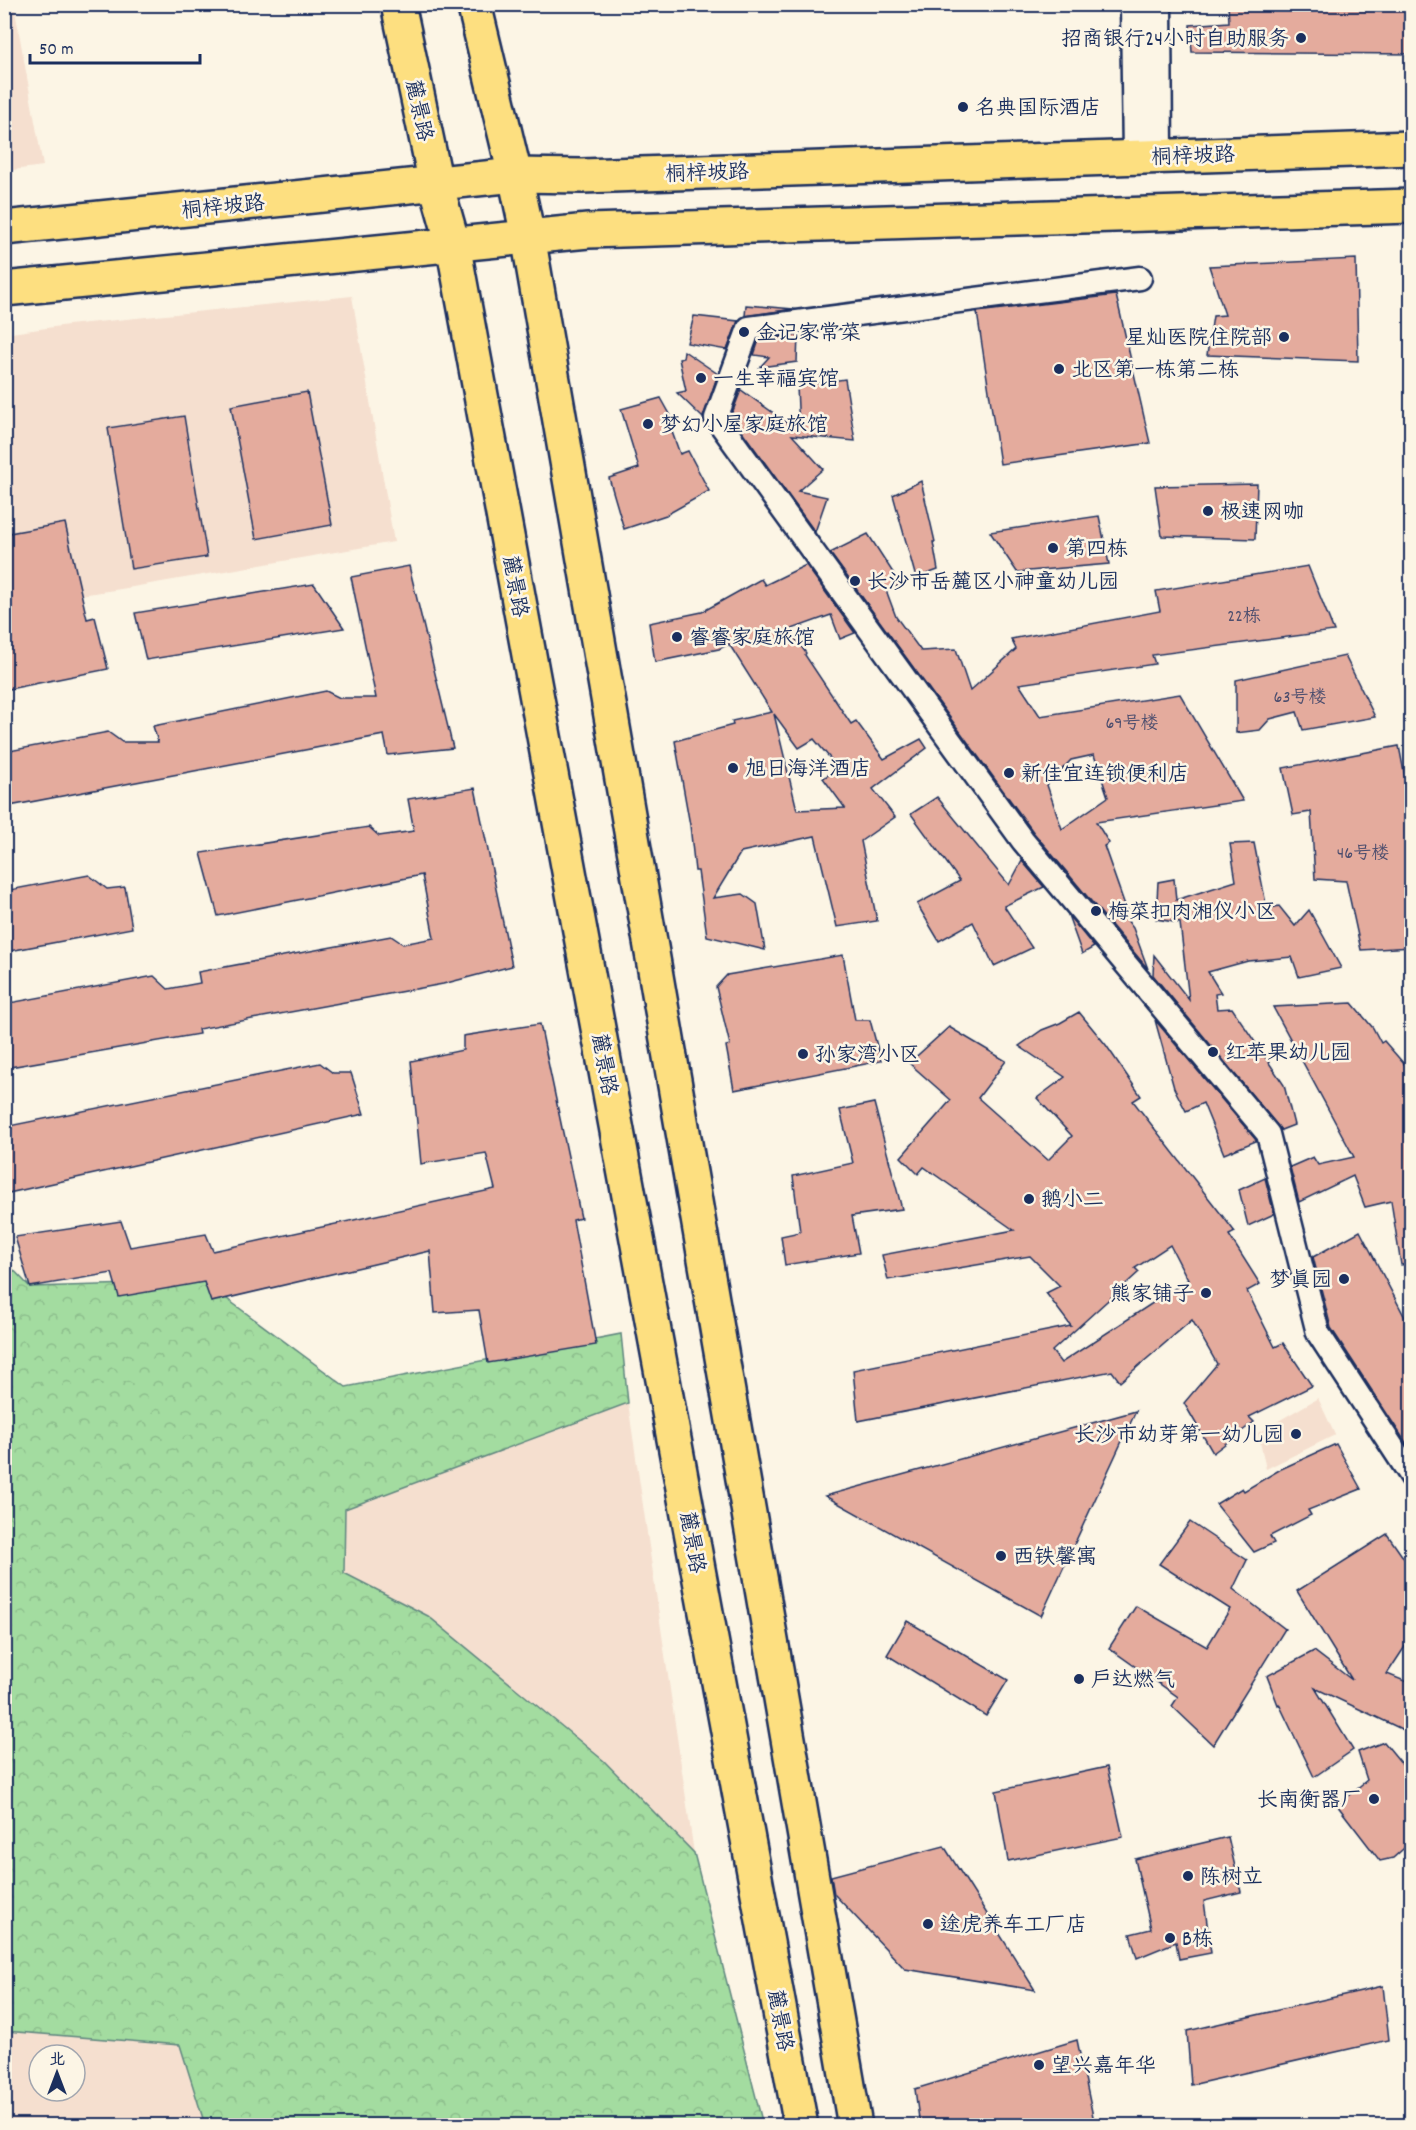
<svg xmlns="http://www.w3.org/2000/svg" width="1416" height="2130" viewBox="0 0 1416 2130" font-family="Dekko,'LXGW WenKai TC',sans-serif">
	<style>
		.built { fill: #f5dfcf; fill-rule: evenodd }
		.forest { fill: url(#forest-crowns); stroke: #5f867f; stroke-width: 1.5 }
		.building { fill: #e4ab9d; stroke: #1b2f5e; stroke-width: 1.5; fill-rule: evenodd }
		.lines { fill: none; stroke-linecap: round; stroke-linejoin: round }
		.minor-casing { stroke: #1b2f5e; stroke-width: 27 }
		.tertiary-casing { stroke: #1b2f5e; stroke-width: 33 }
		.primary-casing { stroke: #1b2f5e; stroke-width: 38 }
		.minor { stroke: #fcf5e5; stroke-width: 22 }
		.tertiary { stroke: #fcf5e5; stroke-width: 28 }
		.primary { stroke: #fddf80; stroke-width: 33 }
		.poi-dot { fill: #1b2f5e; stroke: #fcf5e5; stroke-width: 2 }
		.labels { text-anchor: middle; stroke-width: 5; stroke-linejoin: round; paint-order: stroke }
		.number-label { font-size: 18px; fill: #4d4e6e }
		.poi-label { font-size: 21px; fill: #1b2f5e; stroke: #fcf5e5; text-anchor: start }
		.street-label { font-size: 21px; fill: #1b2f5e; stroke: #fcf5e5 }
	</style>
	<defs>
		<pattern id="forest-crowns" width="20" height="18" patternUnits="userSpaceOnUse" patternTransform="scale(1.5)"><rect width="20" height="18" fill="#a3dca0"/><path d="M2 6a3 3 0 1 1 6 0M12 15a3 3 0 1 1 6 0" fill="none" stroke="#8cbd8c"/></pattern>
	</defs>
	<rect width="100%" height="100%" fill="#fcf5e5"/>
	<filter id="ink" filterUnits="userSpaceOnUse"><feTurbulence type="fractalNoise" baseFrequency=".0167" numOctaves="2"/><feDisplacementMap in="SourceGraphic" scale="12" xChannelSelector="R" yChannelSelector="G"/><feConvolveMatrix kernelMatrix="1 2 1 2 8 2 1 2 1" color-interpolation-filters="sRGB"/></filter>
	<g filter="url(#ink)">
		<g class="built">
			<path d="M4,5H14L43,166L5,171Z"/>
			<path d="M352,296L394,542L121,589L5,606L4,334L68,325Z"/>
			<path d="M1318,1398L1335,1435L1266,1469L1258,1433Z"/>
			<path d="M628,1403L694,1853L604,1761L428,1616L344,1573V1509Z"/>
			<path d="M4,2031L180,2045L205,2125H5ZM39,2055H75V2091H39Z"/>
		</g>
		<path class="forest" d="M4,1260L30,1287L204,1282L346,1387L621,1334L628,1403L345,1509L344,1573L428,1616L604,1761L694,1853L763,2125H205L180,2045L5,2031Z"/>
		<g class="building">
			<path d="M1228,4H1412V54L1192,52L1190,25L1229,22Z"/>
			<path d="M1356,259L1358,361L1207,355L1213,316L1225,315L1209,266Z"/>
			<path d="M1116,295L1150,443L1000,464L977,312Z"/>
			<path d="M746,305L794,309L745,316Z"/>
			<path d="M694,316L738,321L727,350L687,343Z"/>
			<path d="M798,335L797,362L760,367L769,357L754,355L759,340Z"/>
			<path d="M684,351L718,374L703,418L677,393L686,391L679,359L683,358Z"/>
			<path d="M845,379L855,441L792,435L823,469L798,491L827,497L815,532L731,416L741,390L799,431L797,386Z"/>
			<path d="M307,392L332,525L256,539L231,406Z"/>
			<path d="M661,398L671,416L667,418L680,454L688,451L709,491L666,515L624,529L609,478L639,468L621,409Z"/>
			<path d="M184,416L207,557L131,569L108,428Z"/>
			<path d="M921,481L935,542H933L938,570L916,578L893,495Z"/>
			<path d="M1257,484L1255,539L1162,536L1155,486Z"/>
			<path d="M1099,516L1109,564L1017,572L990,532Z"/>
			<path d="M65,523L87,619L95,617L108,669L4,690V534Z"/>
			<path d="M868,534L901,585L886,590L896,617L921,651L956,649L970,691L1016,649L1011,639L1160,611L1156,591L1308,566L1334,631L1152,655L1155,664L1019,684L1040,716L1180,694L1243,801L1096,822L1109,843L1104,846L1128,914L1121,912L1133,928L1148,969L1034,833L830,553ZM1094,755L1108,797L1062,829L1047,785L1071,760Z"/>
			<path d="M806,565L855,633L840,639L831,615L789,630L806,653L805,655L851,724L856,721L884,759L921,739L927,748L873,789L895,817L861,841L877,921L837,927L815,836L741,852L713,898L743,894L757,904L765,950L707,936L698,871H695L690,825L675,741L733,725L732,721L772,712L729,644L719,649L655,662L649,623L702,612L761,579L765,585ZM774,714L799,748L814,739L839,769L823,778L845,808L797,810Z"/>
			<path d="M409,566L453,748L388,755L384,735L4,807V752L108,732L122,742H158L153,726L326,691L340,698H376L351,577Z"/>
			<path d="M314,584L344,628L146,660L135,613Z"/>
			<path d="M1345,656L1375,717L1303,730L1297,712L1270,719L1260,730L1236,733V680Z"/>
			<path d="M1399,746L1412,814V947L1361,950L1346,881L1315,879L1311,812L1293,815L1283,768Z"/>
			<path d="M475,788L512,966L443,984L198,1029L199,1034L4,1068V1004L154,976L168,989L200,983L198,972L391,936L403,944L434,938L422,875L218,916L201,853L369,827L379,836L414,831L408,799Z"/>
			<path d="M937,797L1009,885L1022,861L1044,887L1004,906L1032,948L994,966L973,922L939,941L917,904L960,881L911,814Z"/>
			<path d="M1254,843L1267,909L1279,906L1295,926L1309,910L1341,968L1299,977L1292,957L1248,961L1208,972L1221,993L1215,994L1217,1009L1232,1008L1284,1085L1294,1125L1281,1130L1153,975L1154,955L1189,1000L1180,923L1156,919L1158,882L1174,879L1176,900L1236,881L1230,844Z"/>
			<path d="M89,875L107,889L125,887L132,928L4,952V891Z"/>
			<path d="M1068,915L1094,947L1082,954Z"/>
			<path d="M843,955L855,1020H870L881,1061L734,1090L726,1046L730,1045L716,987L727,975Z"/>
			<path d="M1352,1003L1373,1028L1381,1043L1384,1041L1412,1073V1264L1401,1265L1391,1201L1365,1207L1353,1176L1299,1202L1290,1167L1313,1157L1318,1165L1354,1157L1273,1007Z"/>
			<path d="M1079,1012L1106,1045L1141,1096L1133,1101L1235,1232L1229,1235L1260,1284L1247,1291L1275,1347L1283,1343L1312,1386L1249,1417L1254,1422L1213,1453L1184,1403L1217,1364L1192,1320L1120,1382L1112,1371L858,1421L853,1370L1071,1326L1046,1293L1060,1286L1030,1256L888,1280L882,1255L1014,1230L924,1167L918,1174L901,1157L951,1100L909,1063L949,1027L1006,1061L978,1098L1048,1160L1072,1136L1037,1098L1065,1077L1019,1046L1042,1030L1060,1023ZM1170,1245L1188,1280L1061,1363L1052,1351L1139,1272L1135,1268Z"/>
			<path d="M1155,1020L1256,1140V1141L1224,1154L1203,1103L1186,1111L1174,1088Z"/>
			<path d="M540,1024L581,1218L573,1220L596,1345L488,1363L479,1310L435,1313L430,1251L211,1302L204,1282L119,1297L112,1273L30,1287L15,1237L121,1221L130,1247L206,1234L213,1251L495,1189L486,1153L421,1164L411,1061L463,1050V1036Z"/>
			<path d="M320,1063L333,1073H351L364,1114L4,1194V1127Z"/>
			<path d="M874,1103L902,1209L852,1216L859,1253L785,1265L781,1236L800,1232L793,1176L853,1163L840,1110Z"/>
			<path d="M1265,1178L1274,1214L1248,1226L1239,1190Z"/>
			<path d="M1360,1231L1412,1331V1452L1331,1328L1313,1257Z"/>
			<path d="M1136,1411L1041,1616L825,1496Z"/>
			<path d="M1336,1444L1361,1489L1308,1510L1311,1515L1270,1536L1274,1543L1254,1552L1216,1504L1242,1488L1244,1491L1281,1469Z"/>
			<path d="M1190,1522L1247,1560L1233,1589L1285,1629L1213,1745L1172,1706L1178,1697L1109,1648L1136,1606L1207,1647L1230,1609L1159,1564Z"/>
			<path d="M1387,1534L1412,1570V1636L1387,1674L1412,1684V1734L1315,1688L1353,1750L1314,1777L1279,1704L1278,1705L1267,1676L1314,1651L1352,1680L1297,1591Z"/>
			<path d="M907,1621L1008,1680L986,1716L887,1655Z"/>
			<path d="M1384,1742L1412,1776V1841L1393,1858L1380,1861L1337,1805L1367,1780L1358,1752Z"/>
			<path d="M1107,1767L1123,1837L1008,1861L996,1791Z"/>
			<path d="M1228,1837L1241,1892L1204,1901L1211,1953L1179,1959L1176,1942L1137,1958L1130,1934L1151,1929L1135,1859Z"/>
			<path d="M944,1846L1035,1990L905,1969L834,1894L831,1876Z"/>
			<path d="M1383,1986L1389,2040L1191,2085L1187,2031Z"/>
			<path d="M1077,2040L1095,2126H920L915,2089Z"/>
		</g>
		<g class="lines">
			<g class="minor-casing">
				<path id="minor" d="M1140,278L749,328L716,418L1023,841L1268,1134L1318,1333L1412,1477"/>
			</g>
			<g class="tertiary-casing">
				<g id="tertiary">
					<path d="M1135,4L1137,157"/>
					<path d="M1157,4L1158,156"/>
				</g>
			</g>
			<g class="primary-casing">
				<g id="primary">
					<path d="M398,4L436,184L453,244L801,2126"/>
					<path d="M474,4L515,175L528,236L855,2126"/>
					<path d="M4,228L515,175L582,176L1412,148"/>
					<path d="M4,289L588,231L1412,206"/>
				</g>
			</g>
			<use href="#minor" class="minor"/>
			<use href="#tertiary" class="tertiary"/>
			<use href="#primary" class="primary"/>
		</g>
	</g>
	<g class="poi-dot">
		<circle cx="1301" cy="38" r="6"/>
		<circle cx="963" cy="107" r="6"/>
		<circle cx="744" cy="332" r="6"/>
		<circle cx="1284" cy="337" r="6"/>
		<circle cx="1059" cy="369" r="6"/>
		<circle cx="701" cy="378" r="6"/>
		<circle cx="648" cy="424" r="6"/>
		<circle cx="1208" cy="511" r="6"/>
		<circle cx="1053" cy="548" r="6"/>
		<circle cx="855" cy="581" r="6"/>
		<circle cx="677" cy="637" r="6"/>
		<circle cx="733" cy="768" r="6"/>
		<circle cx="1009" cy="773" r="6"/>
		<circle cx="1096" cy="911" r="6"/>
		<circle cx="1213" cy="1052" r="6"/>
		<circle cx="803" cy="1054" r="6"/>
		<circle cx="1029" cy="1199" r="6"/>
		<circle cx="1344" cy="1279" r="6"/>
		<circle cx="1206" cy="1293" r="6"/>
		<circle cx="1296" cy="1434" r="6"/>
		<circle cx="1001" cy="1556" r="6"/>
		<circle cx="1079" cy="1679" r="6"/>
		<circle cx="1374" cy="1799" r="6"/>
		<circle cx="1188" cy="1876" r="6"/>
		<circle cx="928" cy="1924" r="6"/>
		<circle cx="1170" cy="1938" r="6"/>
		<circle cx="1039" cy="2065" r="6"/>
	</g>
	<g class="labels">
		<g class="number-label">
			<text x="1244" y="621">22栋</text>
			<text x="1300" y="702">63号楼</text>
			<text x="1132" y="728">69号楼</text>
			<text x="1363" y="858">46号楼</text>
		</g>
		<g class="poi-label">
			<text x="1289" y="45" text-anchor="end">招商银行24小时自助服务</text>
			<text x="975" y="114">名典国际酒店</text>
			<text x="756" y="339">金记家常菜</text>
			<text x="1272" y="344" text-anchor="end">星灿医院住院部</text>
			<text x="1071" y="376">北区第一栋第二栋</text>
			<text x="713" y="385">一生幸福宾馆</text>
			<text x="660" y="431">梦幻小屋家庭旅馆</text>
			<text x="1220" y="518">极速网咖</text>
			<text x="1065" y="555">第四栋</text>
			<text x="867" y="588">长沙市岳麓区小神童幼儿园</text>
			<text x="689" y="644">睿睿家庭旅馆</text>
			<text x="745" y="775">旭日海洋酒店</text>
			<text x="1021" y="780">新佳宜连锁便利店</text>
			<text x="1108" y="918">梅菜扣肉湘仪小区</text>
			<text x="1225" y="1059">红苹果幼儿园</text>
			<text x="815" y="1061">孙家湾小区</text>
			<text x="1041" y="1206">鹅小二</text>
			<text x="1332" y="1286" text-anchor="end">梦真园</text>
			<text x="1194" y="1300" text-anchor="end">熊家铺子</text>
			<text x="1284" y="1441" text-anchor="end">长沙市幼芽第一幼儿园</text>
			<text x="1013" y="1563">西铁馨寓</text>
			<text x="1091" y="1686">户达燃气</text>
			<text x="1362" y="1806" text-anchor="end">长南衡器厂</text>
			<text x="1200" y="1883">陈树立</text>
			<text x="940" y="1931">途虎养车工厂店</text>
			<text x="1182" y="1945">B栋</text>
			<text x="1051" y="2072">望兴嘉年华</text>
		</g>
		<g class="street-label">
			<text transform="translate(420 110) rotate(78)" y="7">麓景路</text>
			<text transform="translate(1193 155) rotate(-2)" y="7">桐梓坡路</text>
			<text transform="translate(707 172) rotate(-2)" y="7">桐梓坡路</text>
			<text transform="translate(223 206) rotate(-6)" y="7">桐梓坡路</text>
			<text transform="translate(516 586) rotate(80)" y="7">麓景路</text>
			<text transform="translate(605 1064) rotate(80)" y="7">麓景路</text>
			<text transform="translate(693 1542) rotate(80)" y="7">麓景路</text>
			<text transform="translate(781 2020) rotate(80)" y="7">麓景路</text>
		</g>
	</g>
	<rect width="1416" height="2130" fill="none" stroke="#fcf5e5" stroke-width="24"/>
	<rect x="12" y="12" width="1392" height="2106" fill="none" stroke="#1b2f5e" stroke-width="2" filter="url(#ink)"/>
	<g transform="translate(57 2073)"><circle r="28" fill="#fcf5e5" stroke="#a2a6af" stroke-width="1.5"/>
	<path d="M0-4.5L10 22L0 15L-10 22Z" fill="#1b2f5e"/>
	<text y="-9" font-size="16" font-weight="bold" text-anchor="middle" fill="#1b2f5e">北</text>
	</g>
	<path d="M30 54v9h170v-9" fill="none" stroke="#1b2f5e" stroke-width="3"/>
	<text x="39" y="54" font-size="18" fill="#1b2f5e" stroke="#fcf5e5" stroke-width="4.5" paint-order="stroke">50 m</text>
</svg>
